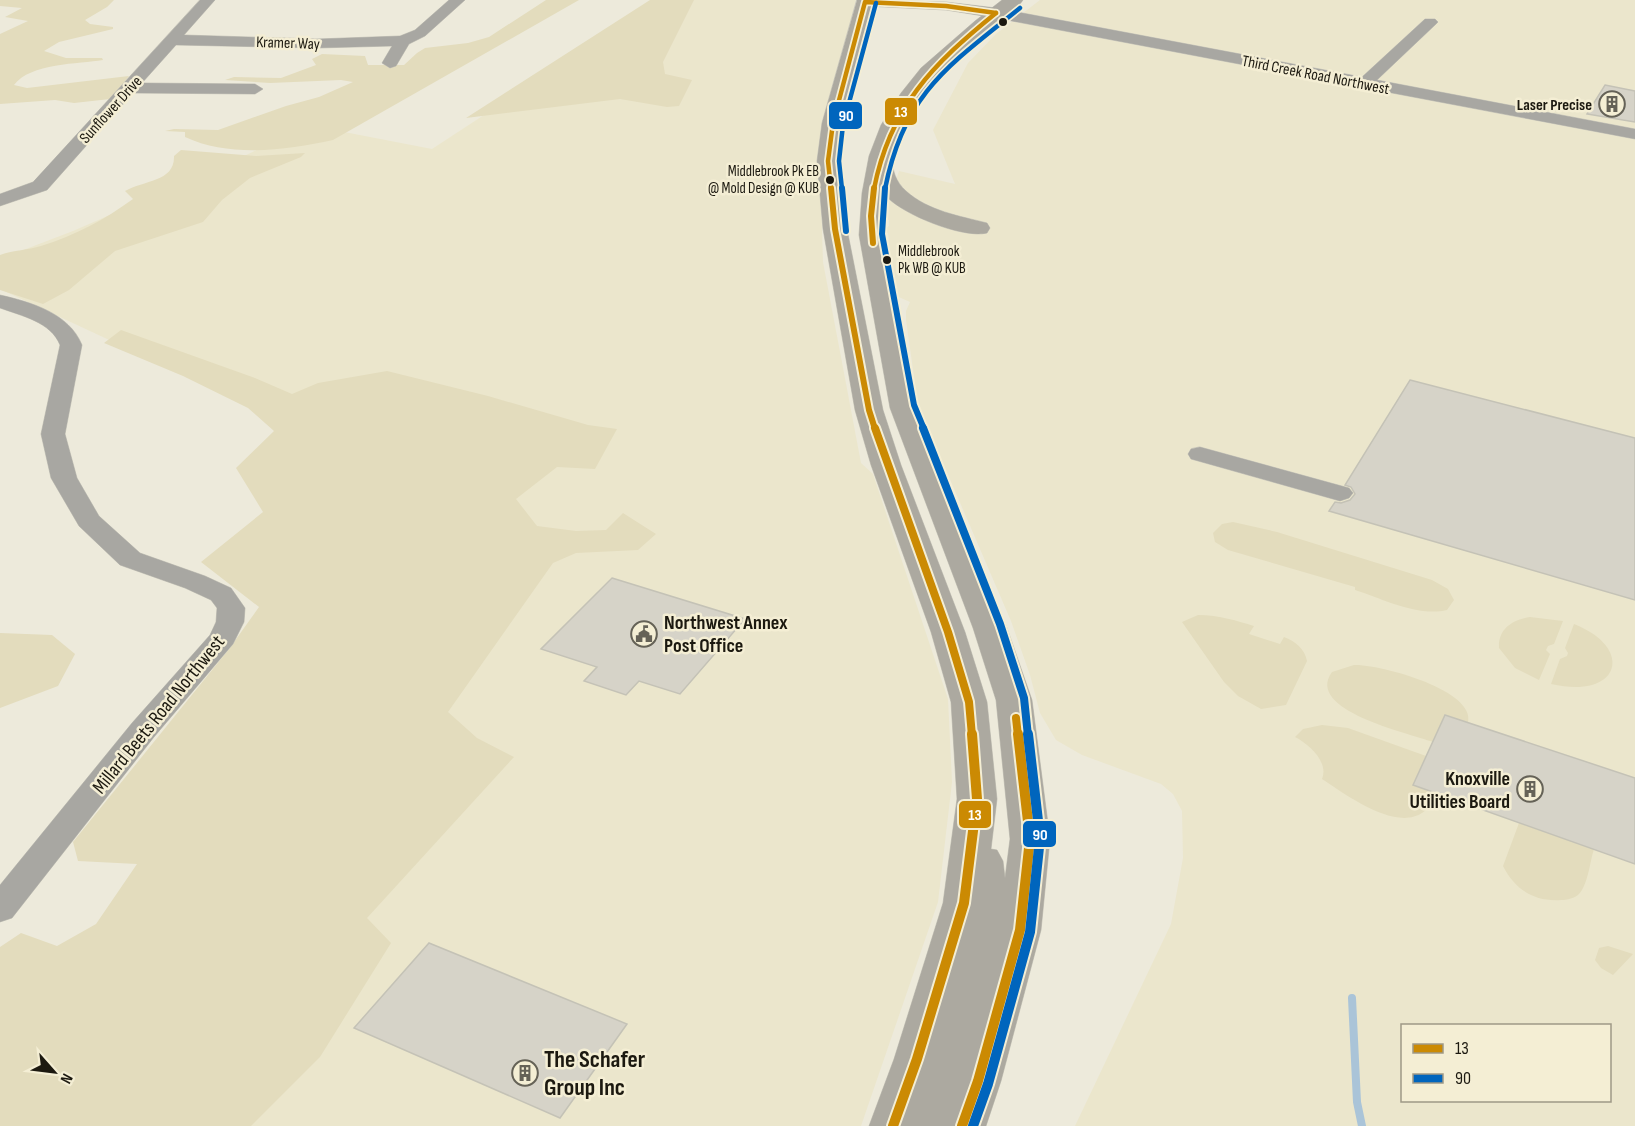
<svg xmlns="http://www.w3.org/2000/svg" width="1635" height="1126" viewBox="0 0 1635 1126" font-family="'Sofia Sans Condensed',sans-serif">
	<style>
		.built { fill: #ebe6cc; fill-rule: evenodd }
		.green { fill: #e3dcbd }
		.lines { fill: none; stroke-linecap: round; stroke-linejoin: round }
		.stream { stroke: #aac4d8; stroke-width: 8 }
		.building { fill: #d6d3c8; stroke: #c4c2b6; stroke-width: 1.5 }
		.minor-casing { stroke: #cac8bc; stroke-width: 1 }
		.major-casing { stroke: #cac8bc; stroke-width: 1 }
		.minor { fill: #a8a7a2; fill-rule: evenodd }
		.major { fill: #aca9a0; fill-rule: evenodd }
		.bus-1-far3-casing { stroke: #f4eed4; stroke-width: 8 }
		.bus-1-far2-casing { stroke: #f4eed4; stroke-width: 10 }
		.bus-1-far1-casing { stroke: #f4eed4; stroke-width: 12 }
		.bus-1-casing { stroke: #f4eed4; stroke-width: 14 }
		.bus-2-far3-casing { stroke: #f4eed4; stroke-width: 8 }
		.bus-2-far2-casing { stroke: #f4eed4; stroke-width: 10 }
		.bus-2-far1-casing { stroke: #f4eed4; stroke-width: 12 }
		.bus-2-casing { stroke: #f4eed4; stroke-width: 14 }
		.bus-1-far3 { stroke: #cb8a03; stroke-width: 4.5 }
		.bus-1-far2 { stroke: #cb8a03; stroke-width: 6 }
		.bus-1-far1 { stroke: #cb8a03; stroke-width: 8 }
		.bus-1 { stroke: #cb8a03; stroke-width: 10 }
		.bus-2-far3 { stroke: #0065bd; stroke-width: 4.5 }
		.bus-2-far2 { stroke: #0065bd; stroke-width: 6 }
		.bus-2-far1 { stroke: #0065bd; stroke-width: 8 }
		.bus-2 { stroke: #0065bd; stroke-width: 10 }
		.bus-dot { fill: #1c1910; stroke: #f4eed4; stroke-width: 2 }
		.labels { text-anchor: middle; stroke-width: 5; stroke-linejoin: round; paint-order: stroke }
		.far-bus-label { font-size: 15px; fill: #1c1910; stroke: #f4eed4; text-anchor: end }
		.far-street-label { font-size: 16px; fill: #1c1910; stroke: #f4eed4 }
		.far-poi-label { font-size: 16px; font-weight: bold; fill: #1c1910; stroke: #f4eed4; text-anchor: end }
		.poi-label { font-size: 20px; font-weight: bold; fill: #1c1910; stroke: #f4eed4; text-anchor: start }
		.street-label { font-size: 20px; fill: #1c1910; stroke: #f4eed4 }
		.near-poi-label { font-size: 24px; font-weight: bold; fill: #1c1910; stroke: #f4eed4; text-anchor: start }
		.line-badge { stroke: #f4eed4; stroke-width: 2 }
		.badge-label { font-size: 16px; text-anchor: middle; font-weight: bold; fill: #fff }
	</style>
	<rect width="100%" height="100%" fill="#edeadb"/>
	<g class="built">
		<path d="M660,0H856L827,114L821,195L823,262L861,463L873,474L948,699L952,782L938,902L861,1126H103L476,511L0,289V259L73,231L234,161L308,125L432,149Z"/>
		<path d="M1040,0H1635V1126H1075L1171,924L1183,858L1182,811L1173,794L1161,784L1082,755L1056,740L1040,713L1030,675L1011,621L918,405L906,320V311L910,302L892,294L882,242L889,240L888,233L883,230L889,226V220L881,217V193L896,180L899,171L955,184L933,130L968,63L996,34ZM1402,1026H1610V1100H1402Z"/>
	</g>
	<g class="green">
		<path d="M0,0H114L107,7L85,20L90,24L113,27V29L59,42L44,51L66,58H102L103,60C79,64 30,63 14,85L27,88L129,76L118,91L110,99L74,103L55,100L0,104V34L28,21L5,17L22,8L0,6Z"/>
		<path d="M546,0H579L333,140C287,150 230,158 185,137V132L165,131L174,129L218,130L286,106L319,97L353,82L341,80L270,83L225,80L234,77L281,78L316,65L312,59L322,54L365,56L368,65H404L417,53L425,48L468,43L489,37Z"/>
		<path d="M650,0H694L663,62L665,74L692,80L679,106L667,107L620,99L466,118Z"/>
		<path d="M181,150L256,156L305,153L301,157L250,178L222,200L203,222L115,251L69,290L43,304L0,290V255C14,250 28,250 41,246C76,235 104,220 133,199L125,191C144,180 175,182 174,156Z"/>
		<path d="M121,330L255,378L292,394L318,383L387,371L488,396L588,425L617,429L595,469L557,467L516,499L537,526L576,531L606,530L623,513L656,534L638,550L576,553L553,563L448,712L477,738L514,757L367,918L391,943L320,1057L251,1126H0V947L21,933L57,946L96,924L137,864L78,861L73,842L229,649L259,607L201,562L263,512L236,468L274,431L248,408L183,376L104,343Z"/>
		<path d="M1233,522L1277,532L1432,580L1448,589L1454,600L1447,610C1418,617 1383,599 1355,590V587L1228,550L1215,542L1213,533L1222,524Z"/>
		<path d="M1198,615C1220,615 1237,621 1254,626L1249,634L1280,644L1284,637C1295,641 1305,649 1307,661L1286,705L1261,709L1238,696L1224,682L1182,622Z"/>
		<path d="M1530,617L1563,621L1554,644L1548,646L1546,650L1550,654L1539,680L1515,668L1499,648C1498,629 1512,620 1530,617Z"/>
		<path d="M1574,624C1635,648 1621,700 1551,684L1560,659L1567,656L1568,653L1565,648Z"/>
		<path d="M0,633L52,635L75,654L58,686L0,708Z"/>
		<path d="M1354,665C1379,664 1477,690 1468,723L1445,715L1433,742C1408,733 1304,710 1332,672Z"/>
		<path d="M1322,725L1348,728L1426,756L1413,785L1436,794C1416,847 1351,798 1322,779C1329,762 1309,744 1295,737L1303,729Z"/>
		<path d="M1519,823L1594,849C1590,861 1588,885 1579,894C1575,898 1567,900 1561,900C1535,902 1515,890 1503,866Z"/>
		<path d="M1608,946L1633,954L1613,975L1601,968L1595,960L1599,948Z"/>
	</g>
	<g class="lines">
		<path class="stream" d="M1352,998L1357,1102L1362,1126"/>
	</g>
	<g class="building">
		<path d="M1605,85L1635,91V122L1587,114Z"/>
		<path d="M1410,380L1635,438V600L1329,511L1335,502L1341,503L1350,500L1355,494L1351,487L1345,485Z"/>
		<path d="M612,578L745,619L680,694L639,681L626,695L584,681L597,667L541,649Z"/>
		<path d="M1445,715L1635,778V864L1413,785Z"/>
		<path d="M429,943L627,1024L560,1118L354,1028Z"/>
	</g>
	<g class="lines">
		<g class="minor-casing">
			<g id="minor">
				<path d="M200,0H215L184,35L317,39L400,36L415,30L449,0H465L425,36L409,44L396,66L390,68L382,63L392,46L317,48L176,45L142,83L255,84L263,89L255,94L133,93L47,190L0,206V194L33,182Z"/>
				<path d="M859,0L946,2L996,8L1362,77L1425,19H1435L1438,22L1435,25L1377,80L1635,129V139L996,18L946,10L865,6L860,5Z"/>
				<path d="M0,295C31,302 69,313 82,345L65,434L77,478L99,516L140,553L205,576L231,588L245,608L244,622L233,644L154,737L12,918L0,922V885L132,723L210,635L216,622L217,608L211,600L185,588L120,565L79,526L51,478L41,434L60,345C51,322 22,316 0,308Z"/>
				<path d="M1200,447L1349,488L1353,493L1349,498L1340,501L1191,459L1188,454L1191,449Z"/>
			</g>
		</g>
		<g class="major-casing">
			<path id="major" d="M857,0H875L844,123L839,161L847,229L883,410L901,465L965,632L987,702L997,799L991,849L997,850L1003,861L1005,878L1010,839L996,700L973,628L890,408L859,235L862,193L869,156L881,125L901,93L921,68L975,21L1002,0H1023C1013,15 976,38 960,52C931,79 864,153 906,191C928,211 960,216 987,223L990,228L987,233C963,239 901,214 885,195L883,235L918,408L1007,628L1032,700L1050,839L1041,930L1001,1081L986,1126H869L894,1059L943,903L957,799L951,702L931,632L871,465L855,410L823,229L817,161L822,123Z"/>
		</g>
		<use href="#minor" class="minor"/>
		<use href="#major" class="major"/>
		<g class="bus-1-far3-casing">
			<g id="bus-1-far3">
				<path d="M831,189L828,161L833,123L865,2L946,6L996,13"/>
				<path d="M874,189C890,107 933,64 996,13"/>
			</g>
		</g>
		<g class="bus-1-far2-casing">
			<g id="bus-1-far2">
				<path d="M831,188L835,229L869,410L875,429"/>
				<path d="M873,243L871,216L874,188"/>
			</g>
		</g>
		<g class="bus-1-far1-casing">
			<g id="bus-1-far1">
				<path d="M875,428L948,632L969,702L972,736"/>
				<path d="M1016,718L1018,736"/>
			</g>
		</g>
		<g class="bus-1-casing">
			<g id="bus-1">
				<path d="M893,1126L917,1059L964,903L977,799L972,734"/>
				<path d="M962,1126L978,1081L1020,930L1030,839L1018,734"/>
			</g>
		</g>
		<g class="bus-2-far3-casing">
			<g id="bus-2-far3">
				<path d="M842,189L839,161L843,125L876,3"/>
				<path d="M885,189C904,93 948,66 1020,8"/>
			</g>
		</g>
		<g class="bus-2-far2-casing">
			<g id="bus-2-far2">
				<path d="M842,188L846,231"/>
				<path d="M885,188L882,234L914,405L924,429"/>
			</g>
		</g>
		<g class="bus-2-far1-casing">
			<path id="bus-2-far1" d="M923,428L1000,624L1024,698L1028,736"/>
		</g>
		<g class="bus-2-casing">
			<path id="bus-2" d="M973,1126L988,1084L1030,932L1040,838L1028,734"/>
		</g>
		<use href="#bus-1-far3" class="bus-1-far3"/>
		<use href="#bus-1-far2" class="bus-1-far2"/>
		<use href="#bus-1-far1" class="bus-1-far1"/>
		<use href="#bus-1" class="bus-1"/>
		<use href="#bus-2-far3" class="bus-2-far3"/>
		<use href="#bus-2-far2" class="bus-2-far2"/>
		<use href="#bus-2-far1" class="bus-2-far1"/>
		<use href="#bus-2" class="bus-2"/>
	</g>
	<defs>
		<g id="building-ring" transform="scale(1.35)"><circle r="9.5" fill="#f4eed4" stroke="#656257" stroke-width="1.5"/><path d="M-4-6H4V6H1V3H-1V6H-4ZM-2.5-4.3h1.7v1.8h-1.7ZM.8-4.3h1.7v1.8H.8ZM-2.5-1h1.7V.8h-1.7ZM.8-1h1.7V.8H.8Z" fill="#656257"/></g>
		<g id="civic-ring" transform="scale(1.35)"><circle r="9.5" fill="#f4eed4" stroke="#656257" stroke-width="1.5"/><path d="M-.6-6.5H3V-4.5H.6V-3L4-1V1h2V6H-6V1h2V-1L-.6-3ZM-1.2 2.5V6h2.4V2.5Z" fill="#656257"/></g>
	</defs>
	<g fill-rule="evenodd">
		<use href="#building-ring" x="1612" y="104"/>
		<use href="#civic-ring" x="644" y="634"/>
		<use href="#building-ring" x="1530" y="789"/>
		<use href="#building-ring" x="525" y="1073"/>
	</g>
	<g class="bus-dot">
		<circle cx="1003" cy="22" r="5"/>
		<circle cx="830" cy="180" r="5"/>
		<circle cx="887" cy="260" r="5"/>
	</g>
	<g class="labels">
		<g class="far-bus-label">
			<text x="819" y="176">Middlebrook Pk EB<tspan x="819" dy="17">@ Mold Design @ KUB</tspan></text>
			<text x="898" y="256" text-anchor="start">Middlebrook<tspan x="898" dy="17">Pk WB @ KUB</tspan></text>
		</g>
		<g class="far-street-label">
			<text transform="translate(288 42) rotate(2)" y="6">Kramer Way</text>
			<text transform="translate(1316 74) rotate(11)" y="6">Third Creek Road Northwest</text>
			<text transform="translate(110 109) rotate(-48)" y="6">Sunflower Drive</text>
		</g>
		<g class="far-poi-label">
			<text x="1592" y="110">Laser Precise</text>
		</g>
		<g class="poi-label">
			<text x="664" y="629">Northwest Annex<tspan x="664" dy="23">Post Office</tspan></text>
			<text x="1510" y="785" text-anchor="end">Knoxville<tspan x="1510" dy="23">Utilities Board</tspan></text>
		</g>
		<g class="street-label">
			<text transform="translate(158 714) rotate(-51)" y="7">Millard Beets Road Northwest</text>
		</g>
		<g class="near-poi-label">
			<text x="544" y="1067">The Schafer<tspan x="544" dy="28">Group Inc</tspan></text>
		</g>
	</g>
	<g class="line-badge">
		<rect x="884" y="97" width="34" height="29" rx="6" fill="#cb8a03"/>
		<rect x="828" y="101" width="35" height="29" rx="6" fill="#0065bd"/>
		<rect x="958" y="800" width="34" height="29" rx="6" fill="#cb8a03"/>
		<rect x="1022" y="820" width="35" height="28" rx="6" fill="#0065bd"/>
	</g>
	<g class="badge-label">
		<text x="901" y="117">13</text>
		<text x="846" y="121">90</text>
		<text x="975" y="820">13</text>
		<text x="1040" y="840">90</text>
	</g>
	<rect x="1401" y="1024" width="210" height="78" fill="#f4eed4" stroke="#9e9986" stroke-width="1.5"/>
	<rect x="1413" y="1044" width="30" height="9" fill="#cb8a03" stroke="#9e9986" stroke-width="1.5"/>
	<text x="1455" y="1054" font-size="18" fill="#1c1910">13</text>
	<rect x="1413" y="1074" width="30" height="9" fill="#0065bd" stroke="#9e9986" stroke-width="1.5"/>
	<text x="1455" y="1084" font-size="18" fill="#1c1910">90</text>
	<g transform="translate(54 1072) rotate(118)" stroke="#f4eed4" stroke-width="4.5" paint-order="stroke">
	<path d="M0-4.5L10 22L0 15L-10 22Z" fill="#1c1910"/>
	<text y="-9" font-size="16" font-weight="bold" text-anchor="middle" fill="#1c1910">N</text>
	</g>
</svg>
